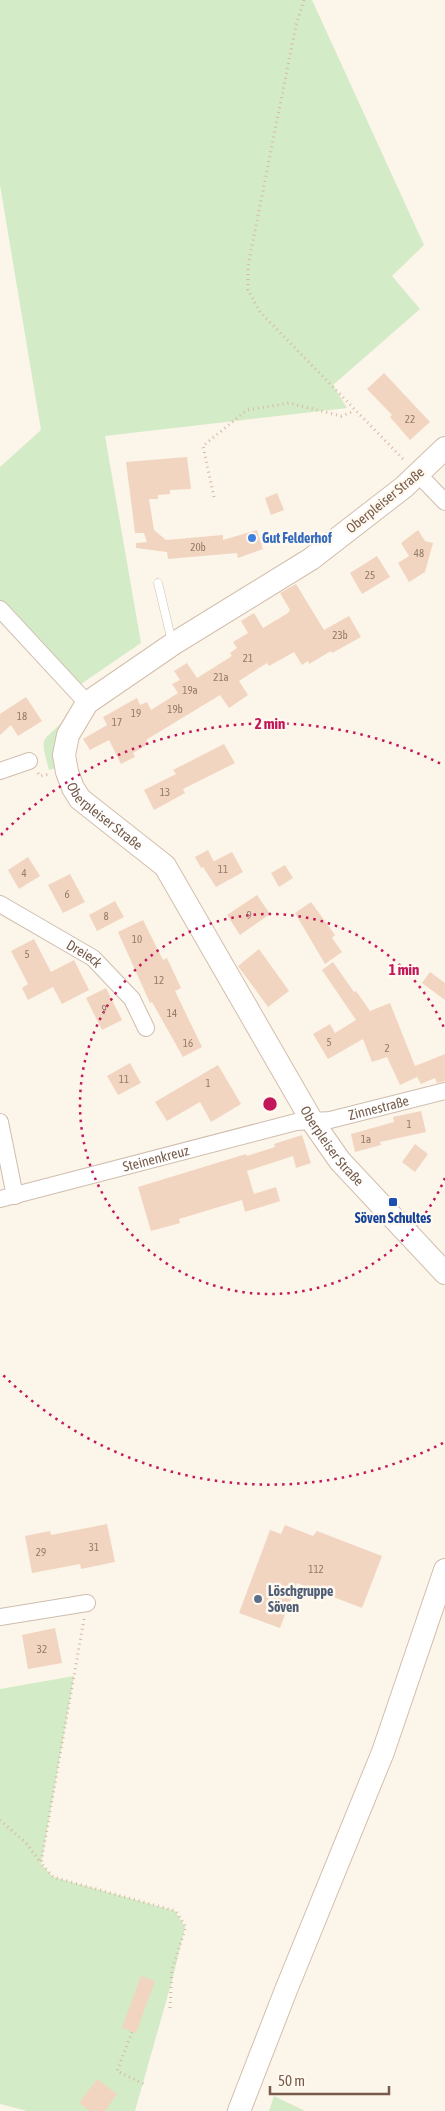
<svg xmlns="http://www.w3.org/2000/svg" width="445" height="2111" viewBox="0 0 445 2111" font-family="'Asap Condensed',sans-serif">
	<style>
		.green { fill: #d4ebc7 }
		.building { fill: #f2d5c0 }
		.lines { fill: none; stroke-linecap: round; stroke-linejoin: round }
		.lane-casing { stroke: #cfbdae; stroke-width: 9 }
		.street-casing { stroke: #cfbdae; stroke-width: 18 }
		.secondary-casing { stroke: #d2beac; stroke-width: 24 }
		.path { stroke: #d7b8a3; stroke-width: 3; stroke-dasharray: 1 4; stroke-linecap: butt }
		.lane { stroke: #fff; stroke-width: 8 }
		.street { stroke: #fff; stroke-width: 16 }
		.secondary { stroke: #fff; stroke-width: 22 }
		.ring { fill: none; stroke: #c2185b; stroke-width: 2.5; stroke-dasharray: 2.5 5 }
		.shop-dot { fill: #3f7fe0; stroke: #fff9ef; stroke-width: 2 }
		.transit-dot { fill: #1a4fb4; stroke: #fff9ef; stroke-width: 2 }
		.service-dot { fill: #5c6f8a; stroke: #fff9ef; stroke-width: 2 }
		.labels { text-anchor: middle; stroke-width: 5; stroke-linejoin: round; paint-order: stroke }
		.number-label { font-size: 11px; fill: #967a69 }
		.street-label { font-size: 14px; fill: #775c4c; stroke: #fff9ef }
		.shop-label { font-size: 14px; font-weight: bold; fill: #366cbe; stroke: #fff9ef; text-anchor: start }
		.transit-label { font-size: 14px; font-weight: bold; fill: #164399; stroke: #fff9ef }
		.service-label { font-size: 14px; font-weight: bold; fill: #4e5e75; stroke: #fff9ef; text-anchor: start }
		.centre { fill: #c2185b; stroke: #fff9ef; stroke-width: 2.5 }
		.ring-label { font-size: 15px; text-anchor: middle; font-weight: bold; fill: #c2185b; stroke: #fff9ef; stroke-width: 5; stroke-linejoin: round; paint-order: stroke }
	</style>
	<rect width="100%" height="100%" fill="#fcf5e9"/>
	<g class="green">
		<path d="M0,0H312L424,245L392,276L420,309L333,385L347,408L105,436L141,643L81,684L0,602V467L41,430L0,185Z"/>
		<path d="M66,718L56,768L49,770C39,732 42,745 66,718Z"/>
		<path d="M74,1676L41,1864L53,1877L175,1911L185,1927L173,1977L135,2111H27L0,2104V1689Z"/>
		<path d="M274,2096L305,2111H269Z"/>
	</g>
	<g class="building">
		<path d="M384,373L430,422L410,440L390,417L392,415L367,389Z"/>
		<path d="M187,457L191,489L170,490V494L158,495V499H149L154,530L166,540L223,535V540L257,530L263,549L238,558L237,553L168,559L167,552L136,548V543L147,542L144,533H135L126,462Z"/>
		<path d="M277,493L284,510L271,515L265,498Z"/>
		<path d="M418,530L425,541L433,543L425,572L409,582L398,563L409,556L401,543Z"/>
		<path d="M377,556L390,577L362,594L350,573Z"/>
		<path d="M296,584L324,630L349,616L361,637L332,653L331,651L309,664L308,661L302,665L294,652L269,666L267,663L239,681L248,695L229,708L220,695L146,740L148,744L133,753L135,757L121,764L109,740L90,750L83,739L107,725L103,717L137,698L140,705L147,702L151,710L178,693L172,684L180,680L174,671L187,663L197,678L232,656L230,653L237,648L233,642L248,633L241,621L254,613L263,628L288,613L290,610L280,593Z"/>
		<path d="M26,697L42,721L18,736L11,725L0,735V714Z"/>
		<path d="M224,744L235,763L183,789L185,793L154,810L144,790L176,774L173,770Z"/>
		<path d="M208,850L214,862L201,868L195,857Z"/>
		<path d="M232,852L243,872L216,887L203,867Z"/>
		<path d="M28,857L40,876L19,889L8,870Z"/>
		<path d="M285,865L293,878L279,887L271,873Z"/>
		<path d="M70,874L85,902L63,913L48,885Z"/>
		<path d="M257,895L270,914L240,935L227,915Z"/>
		<path d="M115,901L124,917L97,931L89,915Z"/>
		<path d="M311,902L335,935L332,938L342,952L325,964L295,913Z"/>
		<path d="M143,920L163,960L167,958L181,988L175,991L202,1047L183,1057L152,1002L150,1003L118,932Z"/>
		<path d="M34,939L51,972L74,960L89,990L62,1004L53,987L28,1000L22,988L28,984L11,951Z"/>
		<path d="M259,949L289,991L268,1007L238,966Z"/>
		<path d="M333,962L354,992L356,991L370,1011L390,1003L415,1066L445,1054V1081L437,1083L435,1078L421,1084L417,1077L400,1085L387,1057L372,1062L363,1039L328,1059L313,1034L330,1024L335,1033L356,1020L322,970Z"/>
		<path d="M430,972L445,983V1000L422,983Z"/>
		<path d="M106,988L122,1020L102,1030L86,998Z"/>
		<path d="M130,1063L141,1083L118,1095L107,1076Z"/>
		<path d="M218,1065L241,1104L211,1122L200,1102L167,1121L155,1102Z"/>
		<path d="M421,1111L426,1132L380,1142L381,1145L355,1152L351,1134L394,1122L393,1117Z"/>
		<path d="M302,1135L311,1163L296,1168L293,1156L247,1171L254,1194L276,1187L280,1201L245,1212L242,1200L179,1219L180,1223L151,1231L138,1187L246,1154L247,1156L275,1147L274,1144Z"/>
		<path d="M415,1144L428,1154L415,1172L402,1162Z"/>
		<path d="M107,1524L115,1562L81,1569L80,1564L32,1573L25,1536L50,1531L51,1535Z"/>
		<path d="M285,1525L313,1536L317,1531L382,1556L362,1608L297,1583L280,1628L239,1613L270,1530L281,1534Z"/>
		<path d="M55,1628L62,1663L28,1669L22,1635Z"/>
		<path d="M141,1976L155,1981L136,2033L122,2028Z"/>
		<path d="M97,2079L117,2094L105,2111H90L79,2103Z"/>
	</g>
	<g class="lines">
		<g class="lane-casing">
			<path id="lane" d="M158,583L172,642"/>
		</g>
		<g class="street-casing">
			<g id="street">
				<path d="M418,474L445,502"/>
				<path d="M0,609L87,703"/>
				<path d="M0,771L29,761"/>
				<path id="s1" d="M0,904L93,958L132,999L146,1028"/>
				<path d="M0,1122L15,1196"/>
				<path id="s2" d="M0,1199L296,1122L330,1120L445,1091"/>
				<path d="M0,1617L87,1603"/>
			</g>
		</g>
		<g class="secondary-casing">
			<g id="secondary">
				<path id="s3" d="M445,448L404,487L311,559L173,644L87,703L68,735L64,755L67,772L73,788L80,799L165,866L312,1121L340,1161L445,1273"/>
				<path d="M239,2111L286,1990L383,1752L445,1570"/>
			</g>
		</g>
		<g class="path">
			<path d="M304,0L296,25L248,266V290L260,312L405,461"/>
			<path d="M214,497L203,446L247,410L289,403L341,416L355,411"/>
			<path d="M38,773L40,776L50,774"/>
			<path d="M84,1619L41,1863L53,1877L176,1911L186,1927L172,1969L170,2008"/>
			<path d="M0,1820L26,1843L41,1863"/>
			<path d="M132,2032L117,2071L146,2085"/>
		</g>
		<use href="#lane" class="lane"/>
		<use href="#street" class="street"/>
		<use href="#secondary" class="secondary"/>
	</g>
	<g class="ring">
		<path d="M445 1178A190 190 0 1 1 445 1030"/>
		<path d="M443 1443A380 380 0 0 1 1 1373M1 835A380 380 0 0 1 443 765"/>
	</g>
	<circle class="shop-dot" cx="252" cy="538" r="5"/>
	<rect class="transit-dot" x="388" y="1197" width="10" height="10" rx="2.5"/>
	<circle class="service-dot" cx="258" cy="1599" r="5"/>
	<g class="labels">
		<g class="number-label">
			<text x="410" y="423">22</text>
			<text x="198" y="551">20b</text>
			<text x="419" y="557">48</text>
			<text x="370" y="579">25</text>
			<text x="340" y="639">23b</text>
			<text x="248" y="662">21</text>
			<text x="221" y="681">21a</text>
			<text x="190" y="694">19a</text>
			<text x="175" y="713">19b</text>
			<text x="136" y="717">19</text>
			<text x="22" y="720">18</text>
			<text x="117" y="726">17</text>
			<text x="165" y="796">13</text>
			<text x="223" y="873">11</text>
			<text x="24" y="877">4</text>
			<text x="67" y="898">6</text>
			<text x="249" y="919">9</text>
			<text x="106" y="920">8</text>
			<text x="137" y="943">10</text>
			<text x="27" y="958">5</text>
			<text x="159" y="984">12</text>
			<text x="104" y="1013">9</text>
			<text x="172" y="1017">14</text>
			<text x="329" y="1046">5</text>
			<text x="188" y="1047">16</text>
			<text x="387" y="1052">2</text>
			<text x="124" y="1083">11</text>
			<text x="208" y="1087">1</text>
			<text x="409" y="1128">1</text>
			<text x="366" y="1143">1a</text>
			<text x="94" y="1551">31</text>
			<text x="41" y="1556">29</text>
			<text x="316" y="1573">112</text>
			<text x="42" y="1653">32</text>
		</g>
		<g class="street-label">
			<text transform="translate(385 500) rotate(-39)" y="5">Oberpleiser Straße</text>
			<text dy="5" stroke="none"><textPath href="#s3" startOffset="575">Oberpleiser Straße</textPath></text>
			<text dy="5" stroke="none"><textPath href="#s1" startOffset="98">Dreieck</textPath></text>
			<text dy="5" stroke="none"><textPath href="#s2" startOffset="390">Zinnestraße</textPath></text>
			<text dy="5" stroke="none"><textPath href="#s3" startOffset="980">Oberpleiser Straße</textPath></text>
			<text dy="5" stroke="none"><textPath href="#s2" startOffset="161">Steinenkreuz</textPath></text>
		</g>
		<g class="shop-label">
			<text x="262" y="543">Gut Felderhof</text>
		</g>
		<g class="transit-label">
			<text x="393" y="1223">Söven Schultes</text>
		</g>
		<g class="service-label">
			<text x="268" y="1596">Löschgruppe<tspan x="268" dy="16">Söven</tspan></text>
		</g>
	</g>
	<circle cx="270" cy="1104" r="8" class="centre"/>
	<g class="ring-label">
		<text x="270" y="729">2 min</text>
		<text x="404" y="975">1 min</text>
	</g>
	<path d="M270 2086v8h119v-8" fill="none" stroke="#775c4c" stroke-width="2.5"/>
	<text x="278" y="2086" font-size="15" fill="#775c4c" stroke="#fff9ef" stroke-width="4" paint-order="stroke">50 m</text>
</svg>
